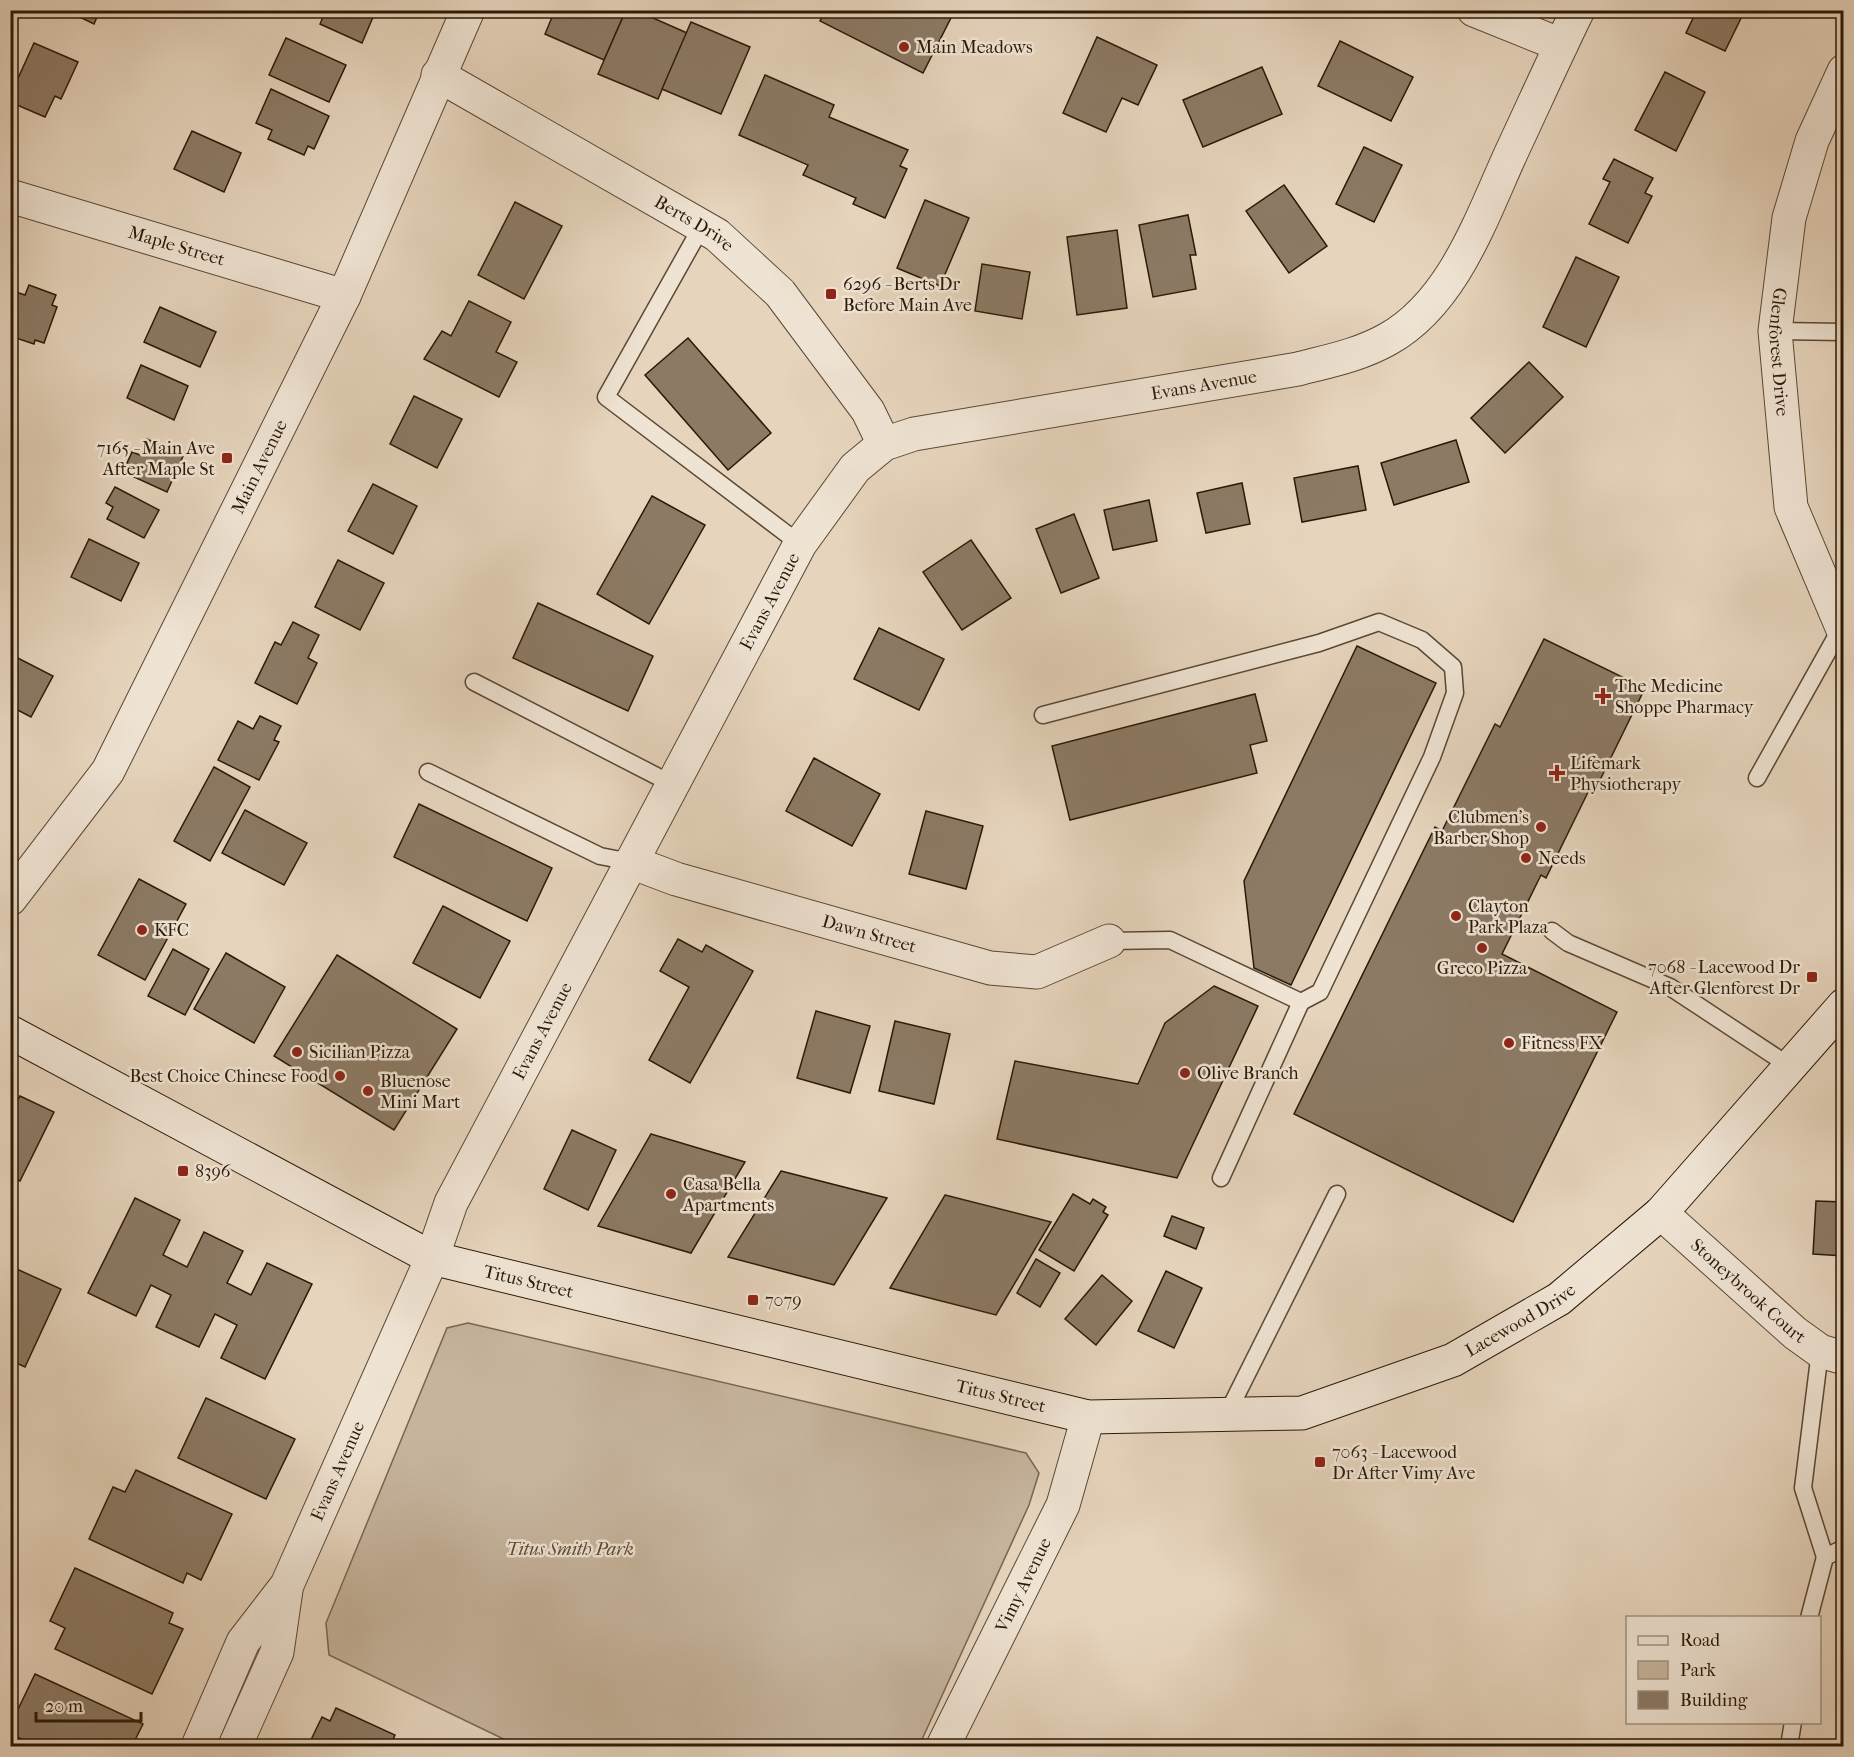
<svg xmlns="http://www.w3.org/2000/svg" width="1854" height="1757" viewBox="0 0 1854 1757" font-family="'IM FELL French Canon',serif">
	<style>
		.green { fill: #c6b49d; stroke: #786652; stroke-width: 1.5 }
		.building { fill: #8c7a65; stroke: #2b1907; stroke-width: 1.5 }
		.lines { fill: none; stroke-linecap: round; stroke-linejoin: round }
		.service-casing { stroke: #5a4834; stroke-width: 19 }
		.minor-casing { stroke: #5a4834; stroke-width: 35 }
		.tertiary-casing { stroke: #5a4834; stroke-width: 35 }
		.secondary-casing { stroke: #2b1907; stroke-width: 35 }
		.service { stroke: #efe3d3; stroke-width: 16 }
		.minor { stroke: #efe3d3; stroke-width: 33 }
		.tertiary { stroke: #efe3d3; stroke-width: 33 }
		.secondary { stroke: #efe3d3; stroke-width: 33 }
		.poi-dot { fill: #8f2418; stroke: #efe3d3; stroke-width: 2 }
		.labels { text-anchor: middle; stroke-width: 5; stroke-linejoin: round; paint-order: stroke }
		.poi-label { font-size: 18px; fill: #2b1907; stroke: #efe3d3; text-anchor: start }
		.street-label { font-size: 18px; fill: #2b1907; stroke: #efe3d3 }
		.park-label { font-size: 18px; font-style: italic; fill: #5a4834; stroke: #efe3d3 }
	</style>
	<rect width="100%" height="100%" fill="#e6d4bc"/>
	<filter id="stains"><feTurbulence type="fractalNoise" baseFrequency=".00333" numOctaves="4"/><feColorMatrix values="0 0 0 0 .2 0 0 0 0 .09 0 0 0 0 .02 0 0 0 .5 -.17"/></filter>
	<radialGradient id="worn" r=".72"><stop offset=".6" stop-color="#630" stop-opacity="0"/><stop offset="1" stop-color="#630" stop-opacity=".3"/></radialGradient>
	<path class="green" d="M468,1323L1026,1453L1039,1473L1029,1505L919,1746H518L329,1655L326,1623L447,1328Z"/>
	<g class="building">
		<path d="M65,10H100L94,24Z"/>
		<path d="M326,10H376L362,43L320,24Z"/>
		<path d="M555,10H626L604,60L545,34Z"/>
		<path d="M626,10H635L687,33L658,99L598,74Z"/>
		<path d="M825,10H955L923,73L820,21Z"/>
		<path d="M1697,10H1745L1725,51L1686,33Z"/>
		<path d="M691,22L750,47L721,114L662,89Z"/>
		<path d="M1097,37L1157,65L1138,105L1122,98L1106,132L1063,113Z"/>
		<path d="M286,38L346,65L329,102L269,75Z"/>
		<path d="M1340,41L1413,77L1391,121L1318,86Z"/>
		<path d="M34,43L78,62L61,99L55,96L45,117L10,102V96Z"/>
		<path d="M1262,67L1282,114L1203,147L1183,100Z"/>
		<path d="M1665,72L1705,92L1676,151L1635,130Z"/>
		<path d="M765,75L834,105L829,117L908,150L900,166L907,169L885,218L853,204L856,198L803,175L808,165L739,135Z"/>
		<path d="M271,89L329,116L314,149L308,146L304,155L268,139L272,130L256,123Z"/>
		<path d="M192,131L241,153L224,192L174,169Z"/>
		<path d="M1364,147L1402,165L1374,222L1336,204Z"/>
		<path d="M1614,159L1653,178L1645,193L1652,196L1628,243L1589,224L1610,182L1603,179Z"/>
		<path d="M1284,185L1327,246L1289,273L1246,211Z"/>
		<path d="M925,200L969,218L940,286L897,268Z"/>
		<path d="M515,202L562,226L524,299L478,275Z"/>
		<path d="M1188,215L1196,255H1190L1196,289L1153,297L1139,225Z"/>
		<path d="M1117,230L1127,308L1077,315L1067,237Z"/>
		<path d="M1576,257L1619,277L1586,347L1543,327Z"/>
		<path d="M982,264L1030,272L1022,319L975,311Z"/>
		<path d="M29,285L56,295L52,305L57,307L44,343L35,340L34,344L10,336V290L25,295Z"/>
		<path d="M469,301L511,322L496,352L517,362L499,397L424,359L442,331L451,336Z"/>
		<path d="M160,307L216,332L200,367L144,342Z"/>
		<path d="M688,338L771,433L728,470L645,375Z"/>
		<path d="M1529,362L1563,397L1505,453L1471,418Z"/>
		<path d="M141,365L188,386L174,420L127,398Z"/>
		<path d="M414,396L462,419L437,468L390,444Z"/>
		<path d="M147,439L183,456L167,492L123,472L132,452L140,455Z"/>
		<path d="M1456,440L1469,482L1394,505L1381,463Z"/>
		<path d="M1358,466L1366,510L1302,522L1294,478Z"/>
		<path d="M1242,483L1250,524L1206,533L1197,493Z"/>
		<path d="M373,484L417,506L393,554L348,531Z"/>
		<path d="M115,487L159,510L144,538L107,519L113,507L106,503Z"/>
		<path d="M652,496L705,525L649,624L597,594Z"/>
		<path d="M1149,500L1157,541L1113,550L1104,510Z"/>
		<path d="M1074,514L1099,578L1061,593L1036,529Z"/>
		<path d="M89,539L139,563L121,601L71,577Z"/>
		<path d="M971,540L1011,598L962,630L923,572Z"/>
		<path d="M338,560L384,583L360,630L315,607Z"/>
		<path d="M538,603L653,656L628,711L513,658Z"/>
		<path d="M293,622L319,635L308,658L317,663L297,704L255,683L275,642L281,645Z"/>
		<path d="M879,628L944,659L919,710L854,679Z"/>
		<path d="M1544,639L1645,688L1599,782L1594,780L1546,878L1541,875L1502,954L1617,1012L1513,1222L1294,1114L1435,827L1442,831L1495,724L1500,727Z"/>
		<path d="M1357,646L1436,683L1291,985L1254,968L1244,881Z"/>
		<path d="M10,654L53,676L31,717L10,706Z"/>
		<path d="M1255,694L1267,741L1250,745L1257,773L1070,820L1052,746Z"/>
		<path d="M260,716L281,726L274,740L279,742L259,780L218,760L238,721L253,729Z"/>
		<path d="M814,758L880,794L852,846L786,811Z"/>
		<path d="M214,767L250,787L210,861L174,841Z"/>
		<path d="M419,804L552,868L527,921L394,857Z"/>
		<path d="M245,810L307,843L284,885L222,853Z"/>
		<path d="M926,811L983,826L966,889L909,874Z"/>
		<path d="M139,879L186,904L145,980L98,955Z"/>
		<path d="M443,906L510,941L480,998L413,963Z"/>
		<path d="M678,939L702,952L706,945L753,971L690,1083L649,1060L689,987L660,971Z"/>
		<path d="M173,949L209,969L185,1015L148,996Z"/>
		<path d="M226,953L285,987L254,1043L194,1009Z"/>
		<path d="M337,955L457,1029L394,1130L274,1056Z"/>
		<path d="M1214,986L1258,1006L1177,1178L997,1139L1015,1061L1138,1084L1165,1023Z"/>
		<path d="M816,1011L870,1026L850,1093L797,1078Z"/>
		<path d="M895,1021L950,1034L934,1104L879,1091Z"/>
		<path d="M20,1096L54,1112L20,1181L10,1176V1115Z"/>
		<path d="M572,1130L616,1150L588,1210L544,1189Z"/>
		<path d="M651,1134L745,1162L691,1253L598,1226Z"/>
		<path d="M781,1171L887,1198L834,1285L728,1257Z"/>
		<path d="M1073,1194L1090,1204L1093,1199L1106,1207L1103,1212L1108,1215L1074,1271L1039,1250Z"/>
		<path d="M945,1195L1051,1222L996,1315L890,1288Z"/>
		<path d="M135,1198L180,1220L163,1255L187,1267L204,1232L243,1251L227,1283L251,1295L267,1263L312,1284L265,1379L221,1358L237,1325L215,1314L199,1347L156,1327L171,1295L151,1285L136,1316L88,1293Z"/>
		<path d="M1816,1201L1844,1202V1256L1813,1254Z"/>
		<path d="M1172,1216L1204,1228L1196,1249L1164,1236Z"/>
		<path d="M1036,1259L1060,1273L1040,1307L1017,1293Z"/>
		<path d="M10,1266L61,1289L25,1367L10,1360Z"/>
		<path d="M1166,1271L1202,1288L1174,1348L1138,1331Z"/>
		<path d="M1102,1275L1132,1301L1096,1345L1065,1319Z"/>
		<path d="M206,1398L295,1439L266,1499L178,1458Z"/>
		<path d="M136,1470L232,1514L201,1580L187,1573L183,1583L89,1539L113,1487L125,1492Z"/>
		<path d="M75,1568L173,1613L169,1623L183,1629L152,1694L55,1649L65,1628L50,1621Z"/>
		<path d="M35,1674L143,1724L132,1746H38L10,1734V1726Z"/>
		<path d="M336,1708L395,1735L390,1746H308L322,1717L330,1721Z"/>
	</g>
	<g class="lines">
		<g class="service-casing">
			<g id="service">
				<path d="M702,226L606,397L800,544"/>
				<path d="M1775,331L1844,332"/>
				<path d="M474,682L672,784"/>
				<path d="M1043,715L1319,643L1379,622L1422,640L1453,667L1455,693L1432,757L1320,992L1301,1002L1170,940L1109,941"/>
				<path d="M428,772L600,856L631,862"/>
				<path d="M1757,778L1841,628"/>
				<path d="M1552,931L1568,943L1670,987L1791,1067"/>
				<path d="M1221,1178L1301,1002"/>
				<path d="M1820,1351L1803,1488L1825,1557"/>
				<path d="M1227,1414L1337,1194"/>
				<path d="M1809,1618L1825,1557L1844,1548"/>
				<path d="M1789,1746L1793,1722"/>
			</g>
		</g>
		<g class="minor-casing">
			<g id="minor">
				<path d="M1474,10L1561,45"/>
				<path id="s1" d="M438,75L717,235L780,293L868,411L884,444"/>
				<path id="s2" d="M10,196L344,296"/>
				<path id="s3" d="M631,862L676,879L990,968L1037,972L1109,941"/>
				<path id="s4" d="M1661,1213L1795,1333L1820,1351L1844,1358"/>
				<path id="s5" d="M198,1746L243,1642L287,1585L432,1258L451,1203L800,544L855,468L884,444L914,434L1298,369C1329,361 1360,355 1388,339C1454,302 1482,216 1512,151C1534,104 1555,57 1578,10"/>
				<path d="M235,1746L277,1652L286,1590"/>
				<path id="s6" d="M943,1746L1063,1505L1088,1417"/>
			</g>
		</g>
		<g class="tertiary-casing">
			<g id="tertiary">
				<path id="s7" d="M1844,71L1812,141L1789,218L1775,331L1791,507L1844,632"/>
				<path id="s8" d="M10,899L108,771L344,296L468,10"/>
			</g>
		</g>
		<g class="secondary-casing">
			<g id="secondary">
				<path id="s9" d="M10,1032L432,1258L1088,1417L1302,1413L1453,1360L1559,1299L1661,1213L1844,1005"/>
			</g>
		</g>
		<use href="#service" class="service"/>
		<use href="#minor" class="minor"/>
		<use href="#tertiary" class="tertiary"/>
		<use href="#secondary" class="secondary"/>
	</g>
	<g class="poi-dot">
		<circle cx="904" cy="47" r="6"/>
		<rect x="825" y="288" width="12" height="12" rx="3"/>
		<rect x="221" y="452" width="12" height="12" rx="3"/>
		<path d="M1600 687h6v6h6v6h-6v6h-6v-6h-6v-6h6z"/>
		<path d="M1554 764h6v6h6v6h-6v6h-6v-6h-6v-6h6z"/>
		<circle cx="1541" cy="827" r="6"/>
		<circle cx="1526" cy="858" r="6"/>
		<circle cx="1456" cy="916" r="6"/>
		<circle cx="142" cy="930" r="6"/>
		<circle cx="1482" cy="948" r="6"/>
		<rect x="1806" y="971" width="12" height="12" rx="3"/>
		<circle cx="1509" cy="1043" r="6"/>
		<circle cx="297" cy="1052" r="6"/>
		<circle cx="1185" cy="1073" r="6"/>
		<circle cx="340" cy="1076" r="6"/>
		<circle cx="368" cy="1091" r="6"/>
		<rect x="177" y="1165" width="12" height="12" rx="3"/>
		<circle cx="671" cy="1194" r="6"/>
		<rect x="747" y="1294" width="12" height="12" rx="3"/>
		<rect x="1314" y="1456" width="12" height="12" rx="3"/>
	</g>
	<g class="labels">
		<g class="poi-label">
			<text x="916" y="53">Main Meadows</text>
			<text x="843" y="290">6296 - Berts Dr<tspan x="843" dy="21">Before Main Ave</tspan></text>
			<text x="215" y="454" text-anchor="end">7165 - Main Ave<tspan x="215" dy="21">After Maple St</tspan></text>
			<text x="1615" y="692">The Medicine<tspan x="1615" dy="21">Shoppe Pharmacy</tspan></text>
			<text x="1570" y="769">Lifemark<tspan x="1570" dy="21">Physiotherapy</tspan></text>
			<text x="1529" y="823" text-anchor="end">Clubmen's<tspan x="1529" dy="21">Barber Shop</tspan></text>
			<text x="1538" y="864">Needs</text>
			<text x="1468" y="912">Clayton<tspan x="1468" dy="21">Park Plaza</tspan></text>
			<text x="154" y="936">KFC</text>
			<text x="1800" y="973" text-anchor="end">7068 - Lacewood Dr<tspan x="1800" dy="21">After Glenforest Dr</tspan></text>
			<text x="1482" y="974" text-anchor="middle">Greco Pizza</text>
			<text x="1521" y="1049">Fitness FX</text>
			<text x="309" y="1058">Sicilian Pizza</text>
			<text x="1197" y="1079">Olive Branch</text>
			<text x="328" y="1082" text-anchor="end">Best Choice Chinese Food</text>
			<text x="380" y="1087">Bluenose<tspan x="380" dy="21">Mini Mart</tspan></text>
			<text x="195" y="1177">8396</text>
			<text x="683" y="1190">Casa Bella<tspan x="683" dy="21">Apartments</tspan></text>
			<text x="765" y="1306">7079</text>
			<text x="1332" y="1458">7063 - Lacewood<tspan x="1332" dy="21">Dr After Vimy Ave</tspan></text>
		</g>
		<g class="street-label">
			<text dy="6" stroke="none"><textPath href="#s1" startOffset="296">Berts Drive</textPath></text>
			<text dy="6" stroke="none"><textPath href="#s2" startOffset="174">Maple Street</textPath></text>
			<text dy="6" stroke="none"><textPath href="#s7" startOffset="292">Glenforest Drive</textPath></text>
			<text dy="6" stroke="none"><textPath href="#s5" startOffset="1804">Evans Avenue</textPath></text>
			<text dy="6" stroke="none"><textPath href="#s8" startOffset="501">Main Avenue</textPath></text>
			<text dy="6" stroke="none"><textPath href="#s5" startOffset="1282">Evans Avenue</textPath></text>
			<text dy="6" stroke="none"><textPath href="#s3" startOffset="249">Dawn Street</textPath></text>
			<text dy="6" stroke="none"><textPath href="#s5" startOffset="796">Evans Avenue</textPath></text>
			<text dy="6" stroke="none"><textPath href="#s9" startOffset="578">Titus Street</textPath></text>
			<text dy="6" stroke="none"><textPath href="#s4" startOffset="117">Stoneybrook Court</textPath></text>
			<text dy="6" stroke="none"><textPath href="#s9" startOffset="1606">Lacewood Drive</textPath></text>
			<text dy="6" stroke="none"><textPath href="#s9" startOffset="1064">Titus Street</textPath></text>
			<text dy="6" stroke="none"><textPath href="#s5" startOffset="310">Evans Avenue</textPath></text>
			<text dy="6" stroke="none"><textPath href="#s6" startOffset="180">Vimy Avenue</textPath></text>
		</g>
		<g class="park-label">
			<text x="570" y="1555">Titus Smith Park</text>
		</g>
	</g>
	<rect width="1854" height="1757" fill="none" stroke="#e6d4bc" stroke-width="36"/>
	<rect x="12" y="12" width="1830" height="1733" fill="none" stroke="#2b1907" stroke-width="3"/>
	<rect x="18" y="18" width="1818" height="1721" fill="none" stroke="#2b1907" stroke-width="1.5"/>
	<rect x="1626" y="1616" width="195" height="108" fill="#efe3d3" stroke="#a19281" stroke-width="1.5"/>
	<rect x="1638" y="1636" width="30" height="9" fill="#efe3d3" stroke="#a19281" stroke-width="1.5"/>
	<text x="1680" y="1646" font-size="18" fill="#2b1907">Road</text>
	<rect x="1638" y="1661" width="30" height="18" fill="#c6b49d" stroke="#a19281" stroke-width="1.5"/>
	<text x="1680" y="1676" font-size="18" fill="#2b1907">Park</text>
	<rect x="1638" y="1691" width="30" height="18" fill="#8c7a65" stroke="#a19281" stroke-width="1.5"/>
	<text x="1680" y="1706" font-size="18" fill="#2b1907">Building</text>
	<path d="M36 1712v9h105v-9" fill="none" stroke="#2b1907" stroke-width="3"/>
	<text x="45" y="1712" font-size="18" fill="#2b1907" stroke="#efe3d3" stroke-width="4.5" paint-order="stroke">20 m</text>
	<rect width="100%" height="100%" filter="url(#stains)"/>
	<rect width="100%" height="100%" fill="url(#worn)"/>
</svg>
